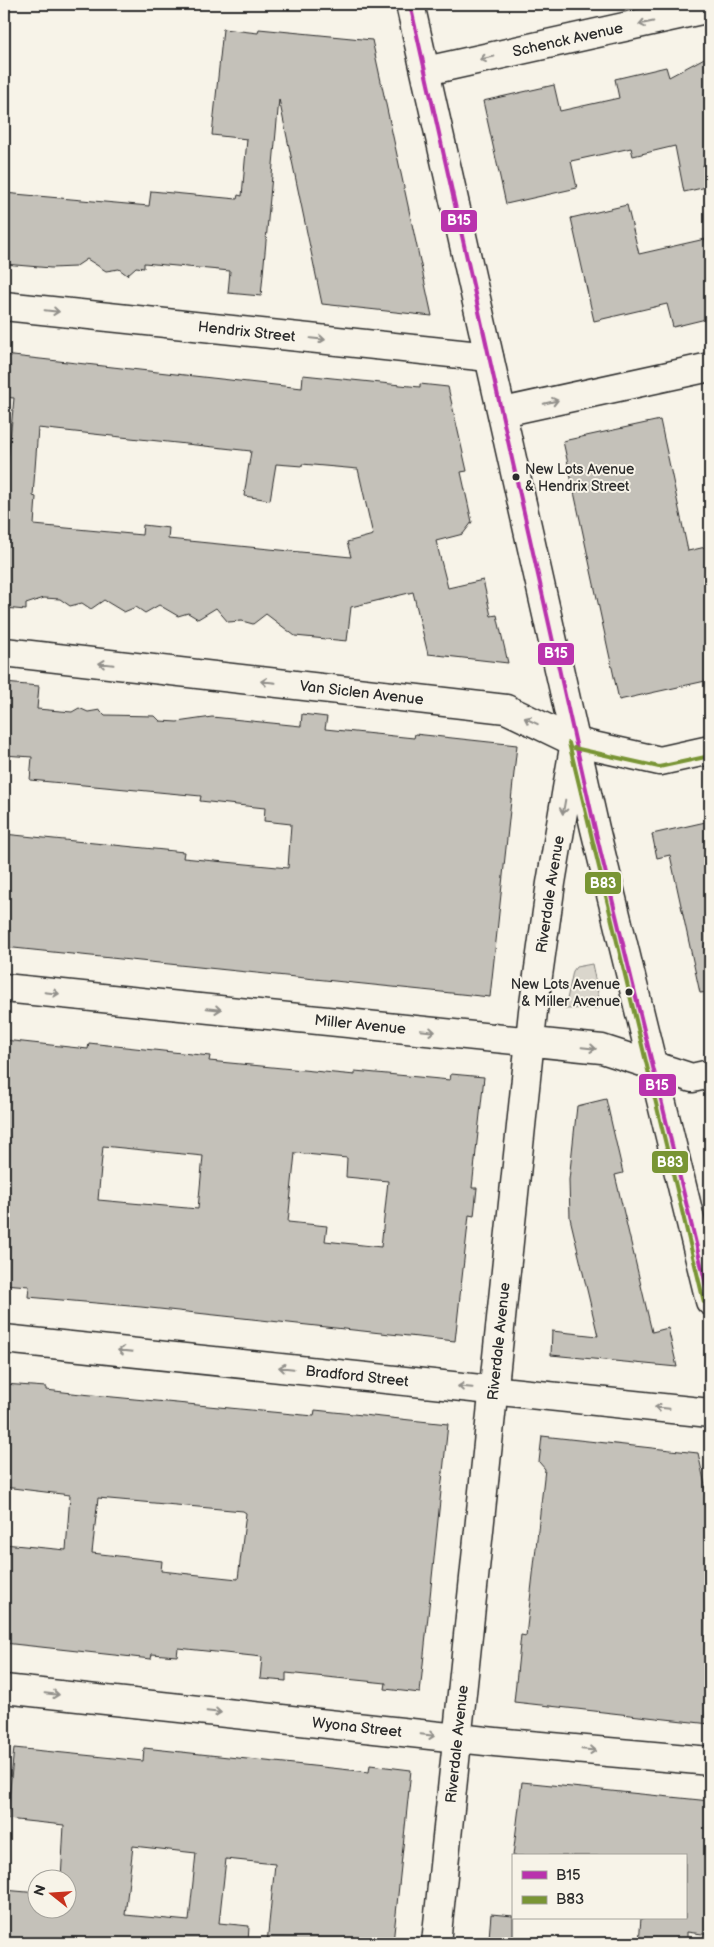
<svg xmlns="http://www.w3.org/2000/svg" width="714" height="1947" viewBox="0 0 714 1947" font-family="'Balsamiq Sans',sans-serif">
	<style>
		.green { fill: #dad6cc; stroke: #82807c }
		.building { fill: #c4c1b9; stroke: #2b2b2b; fill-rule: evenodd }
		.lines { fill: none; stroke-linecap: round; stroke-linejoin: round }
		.minor-casing { stroke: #2b2b2b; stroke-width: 31 }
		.minor { stroke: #f7f3e8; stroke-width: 28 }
		.bus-1-casing { stroke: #f7f3e8; stroke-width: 8 }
		.bus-2-casing { stroke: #f7f3e8; stroke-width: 8 }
		.bus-1 { stroke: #b933ad; stroke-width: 4 }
		.bus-2 { stroke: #799534; stroke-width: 4 }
		.oneway { stroke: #918f8a }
		.bus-dot { fill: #2b2b2b; stroke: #f7f3e8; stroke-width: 2 }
		.labels { text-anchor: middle; stroke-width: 4; stroke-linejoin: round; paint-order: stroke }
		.bus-label { font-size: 14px; fill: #2b2b2b; stroke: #f7f3e8; text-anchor: start }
		.street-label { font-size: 15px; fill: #2b2b2b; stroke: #f7f3e8 }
		.line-badge { stroke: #f7f3e8; stroke-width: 2 }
		.badge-label { font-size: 14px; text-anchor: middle; font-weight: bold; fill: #fff }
	</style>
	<rect width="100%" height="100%" fill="#f7f3e8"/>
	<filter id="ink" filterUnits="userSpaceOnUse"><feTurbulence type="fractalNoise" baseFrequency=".02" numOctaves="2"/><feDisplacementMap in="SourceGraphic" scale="10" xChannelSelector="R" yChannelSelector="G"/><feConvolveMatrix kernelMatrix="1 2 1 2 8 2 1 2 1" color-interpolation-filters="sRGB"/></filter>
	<g filter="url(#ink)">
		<path class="green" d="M592,964L600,1003L599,1008L565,1009L573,971L576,967Z"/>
		<g class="building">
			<path d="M223,29L258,33L259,29L372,40L432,316L322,304L279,99L261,296L228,293L230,271L144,263V268L136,267L127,275L119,269L106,271L87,259L75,267L51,268L4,264V193L149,206L151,191L237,199L238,195L242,196L247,139L212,135Z"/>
			<path d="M710,55V164L703,165L707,187L684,192L675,146L633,156L631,148L571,161L577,188L506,204L483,101L554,85L560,111L619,98L615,79L666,67L669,77Z"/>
			<path d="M627,205L639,254L705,239L710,261V318L673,327L667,304L594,321L571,218Z"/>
			<path d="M4,355L302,388L303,375L420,387V384L448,387L467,471L461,472L472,522L463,534L436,541L448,588L483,580L491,616L497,615L508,663L428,654L413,592L351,607L347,641L295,636L266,614L253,624L242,621L228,622L216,608L198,619L188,613L178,616L159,605L145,613L136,607L124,612L104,600L91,609L82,603L70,606L60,599L44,598L26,604V610L4,608V503L14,398L4,397ZM38,428L251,451L244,496L270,500L276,464L302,466V464L358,469L373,535L347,542L351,557L168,539L169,528L143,525L142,535L34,525L36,497L33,496Z"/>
			<path d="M660,420L688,551L710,546V680L619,700L563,441Z"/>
			<path d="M4,683L39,686L37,709L72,712L79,708L88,712L100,710L105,715L155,716L160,721L177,722L212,717L301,726L302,714L327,717L325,729L414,738L415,734L517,745L490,997L4,947V834L184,852L183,858L288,868L291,824L264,821L265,808L200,801L201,796L30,780L32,757L4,755Z"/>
			<path d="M710,821V864L705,865L710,888V992L700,993L670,855L657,858L652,834Z"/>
			<path d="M4,1040L88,1049L89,1043L116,1046L210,1056L209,1061L355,1075V1071L450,1080L451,1074L484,1077L472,1188H477L474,1216L469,1215L455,1341L141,1307L28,1297L29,1286L4,1284ZM103,1146L203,1156L198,1209L98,1200ZM295,1153L347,1158L346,1177L388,1181L381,1247L325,1241L327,1226L288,1222Z"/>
			<path d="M606,1099L623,1173L615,1175L652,1332L668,1328L677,1367L551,1355L552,1331L598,1336L570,1218L569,1180L577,1106Z"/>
			<path d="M4,1384L46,1387V1390L81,1394L314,1416L315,1410L448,1424L420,1693L385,1689L386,1683L286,1673V1681L260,1679L262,1657L178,1648L177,1656L152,1654L151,1659L4,1643V1603L7,1577H4V1544L66,1550L70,1495L4,1487ZM98,1498L243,1511L246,1513L238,1579L161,1571L162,1561L92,1553Z"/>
			<path d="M542,1436L698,1453L710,1508V1724L514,1702L521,1635L526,1636L545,1469L539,1462Z"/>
			<path d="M14,1748L143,1761L144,1748L369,1772L370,1765L411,1770L393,1943H267L275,1864L226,1859L219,1923L249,1926L248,1943H4V1890L38,1893V1910H68V1880H61L64,1825L7,1819ZM133,1846L196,1853L189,1921L125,1915Z"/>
			<path d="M522,1782L710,1801V1935L687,1932V1943H639L641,1918H685V1856H513Z"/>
			<path d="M491,1914L513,1916V1940L489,1938Z"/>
		</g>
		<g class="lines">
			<g class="minor-casing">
				<g id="minor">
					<path d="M410,4L595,829L710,1301"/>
					<path id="s1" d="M426,71L710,8"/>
					<path id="s2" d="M4,306L489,357"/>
					<path d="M503,412L710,367"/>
					<path id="s3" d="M4,652L506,709L575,742L660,761L710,750"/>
					<path id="s4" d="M4,988L602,1049L692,1078L710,1074"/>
					<path id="s5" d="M4,1339L710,1413"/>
					<path id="s6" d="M4,1689L495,1742L710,1761"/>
					<path id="s7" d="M436,1943L533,1011L551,883L573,753"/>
				</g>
			</g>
			<use href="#minor" class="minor"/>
			<g class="bus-1-casing">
				<path id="bus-1" d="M410,4L595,829L710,1301"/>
			</g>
			<g class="bus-2-casing">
				<g id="bus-2">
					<path d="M569,743L704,1302"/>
					<path d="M574,748L659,767L710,756"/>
				</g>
			</g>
			<use href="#bus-1" class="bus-1"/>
			<use href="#bus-2" class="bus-2"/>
		</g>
		<defs><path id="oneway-shaft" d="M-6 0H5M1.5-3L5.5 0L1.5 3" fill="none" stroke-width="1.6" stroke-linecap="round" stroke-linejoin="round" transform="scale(1.25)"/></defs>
		<g class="oneway">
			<use href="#oneway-shaft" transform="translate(646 23) rotate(168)"/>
			<use href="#oneway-shaft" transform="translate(487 58) rotate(168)"/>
			<use href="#oneway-shaft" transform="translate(52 311) rotate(6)"/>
			<use href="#oneway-shaft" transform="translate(318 339) rotate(6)"/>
			<use href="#oneway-shaft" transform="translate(551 402) rotate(-13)"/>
			<use href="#oneway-shaft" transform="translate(106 664) rotate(-174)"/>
			<use href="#oneway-shaft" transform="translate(268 682) rotate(-174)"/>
			<use href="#oneway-shaft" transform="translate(531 721) rotate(-155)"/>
			<use href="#oneway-shaft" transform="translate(564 807) rotate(100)"/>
			<use href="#oneway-shaft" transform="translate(52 993) rotate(6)"/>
			<use href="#oneway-shaft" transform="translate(214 1009) rotate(6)"/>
			<use href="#oneway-shaft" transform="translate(428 1031) rotate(6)"/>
			<use href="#oneway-shaft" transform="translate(589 1048) rotate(6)"/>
			<use href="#oneway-shaft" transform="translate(125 1351) rotate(-174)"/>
			<use href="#oneway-shaft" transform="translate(286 1368) rotate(-174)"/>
			<use href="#oneway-shaft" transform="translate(465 1387) rotate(-175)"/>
			<use href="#oneway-shaft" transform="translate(662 1408) rotate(-174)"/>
			<use href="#oneway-shaft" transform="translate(52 1694) rotate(6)"/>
			<use href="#oneway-shaft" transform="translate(214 1712) rotate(6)"/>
			<use href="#oneway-shaft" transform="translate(428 1735) rotate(6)"/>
			<use href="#oneway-shaft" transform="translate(589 1750) rotate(5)"/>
		</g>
	</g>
	<g class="bus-dot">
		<circle cx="516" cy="477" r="4.5"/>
		<circle cx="629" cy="992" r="4.5"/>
	</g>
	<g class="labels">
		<g class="bus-label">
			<text x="525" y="474">New Lots Avenue<tspan x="525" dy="17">&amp; Hendrix Street</tspan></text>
			<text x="620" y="989" text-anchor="end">New Lots Avenue<tspan x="620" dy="17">&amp; Miller Avenue</tspan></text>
		</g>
		<g class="street-label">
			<text dy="5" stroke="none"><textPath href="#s1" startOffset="145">Schenck Avenue</textPath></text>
			<text dy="5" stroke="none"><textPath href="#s2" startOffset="244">Hendrix Street</textPath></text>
			<text dy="5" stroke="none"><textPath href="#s3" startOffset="360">Van Siclen Avenue</textPath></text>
			<text dy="5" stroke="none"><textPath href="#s7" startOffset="1055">Riverdale Avenue</textPath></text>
			<text dy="5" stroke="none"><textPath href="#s4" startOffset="358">Miller Avenue</textPath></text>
			<text dy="5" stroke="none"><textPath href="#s7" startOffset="605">Riverdale Avenue</textPath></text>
			<text dy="5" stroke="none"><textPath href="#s5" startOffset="355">Bradford Street</textPath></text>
			<text dy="5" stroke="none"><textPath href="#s6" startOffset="355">Wyona Street</textPath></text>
			<text dy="5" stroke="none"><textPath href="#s7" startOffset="200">Riverdale Avenue</textPath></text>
		</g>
	</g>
	<g class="line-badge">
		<rect x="440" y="209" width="38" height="24" rx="5" fill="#b933ad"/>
		<rect x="537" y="642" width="38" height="24" rx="5" fill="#b933ad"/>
		<rect x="584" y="871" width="38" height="24" rx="5" fill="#799534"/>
		<rect x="638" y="1073" width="39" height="24" rx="5" fill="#b933ad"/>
		<rect x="651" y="1150" width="38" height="24" rx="5" fill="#799534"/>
	</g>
	<g class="badge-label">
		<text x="459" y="225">B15</text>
		<text x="556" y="658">B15</text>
		<text x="603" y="888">B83</text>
		<text x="657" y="1090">B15</text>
		<text x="670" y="1167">B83</text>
	</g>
	<rect width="714" height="1947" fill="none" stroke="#f7f3e8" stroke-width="20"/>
	<rect x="10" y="10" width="694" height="1927" fill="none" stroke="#2b2b2b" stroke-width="2" filter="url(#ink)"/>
	<rect x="512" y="1854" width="175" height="65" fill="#f7f3e8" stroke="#a5a39c"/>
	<rect x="522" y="1871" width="25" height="8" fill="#b933ad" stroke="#a5a39c"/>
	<text x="556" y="1880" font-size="15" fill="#2b2b2b">B15</text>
	<rect x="522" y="1896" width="25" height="8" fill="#799534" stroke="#a5a39c"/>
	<text x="556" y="1904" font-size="15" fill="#2b2b2b">B83</text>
	<g transform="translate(52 1894) rotate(287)"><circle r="24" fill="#f7f3e8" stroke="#a5a39c"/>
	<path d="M0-4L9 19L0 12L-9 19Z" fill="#c8321e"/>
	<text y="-8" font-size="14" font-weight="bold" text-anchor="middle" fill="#2b2b2b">N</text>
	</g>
</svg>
